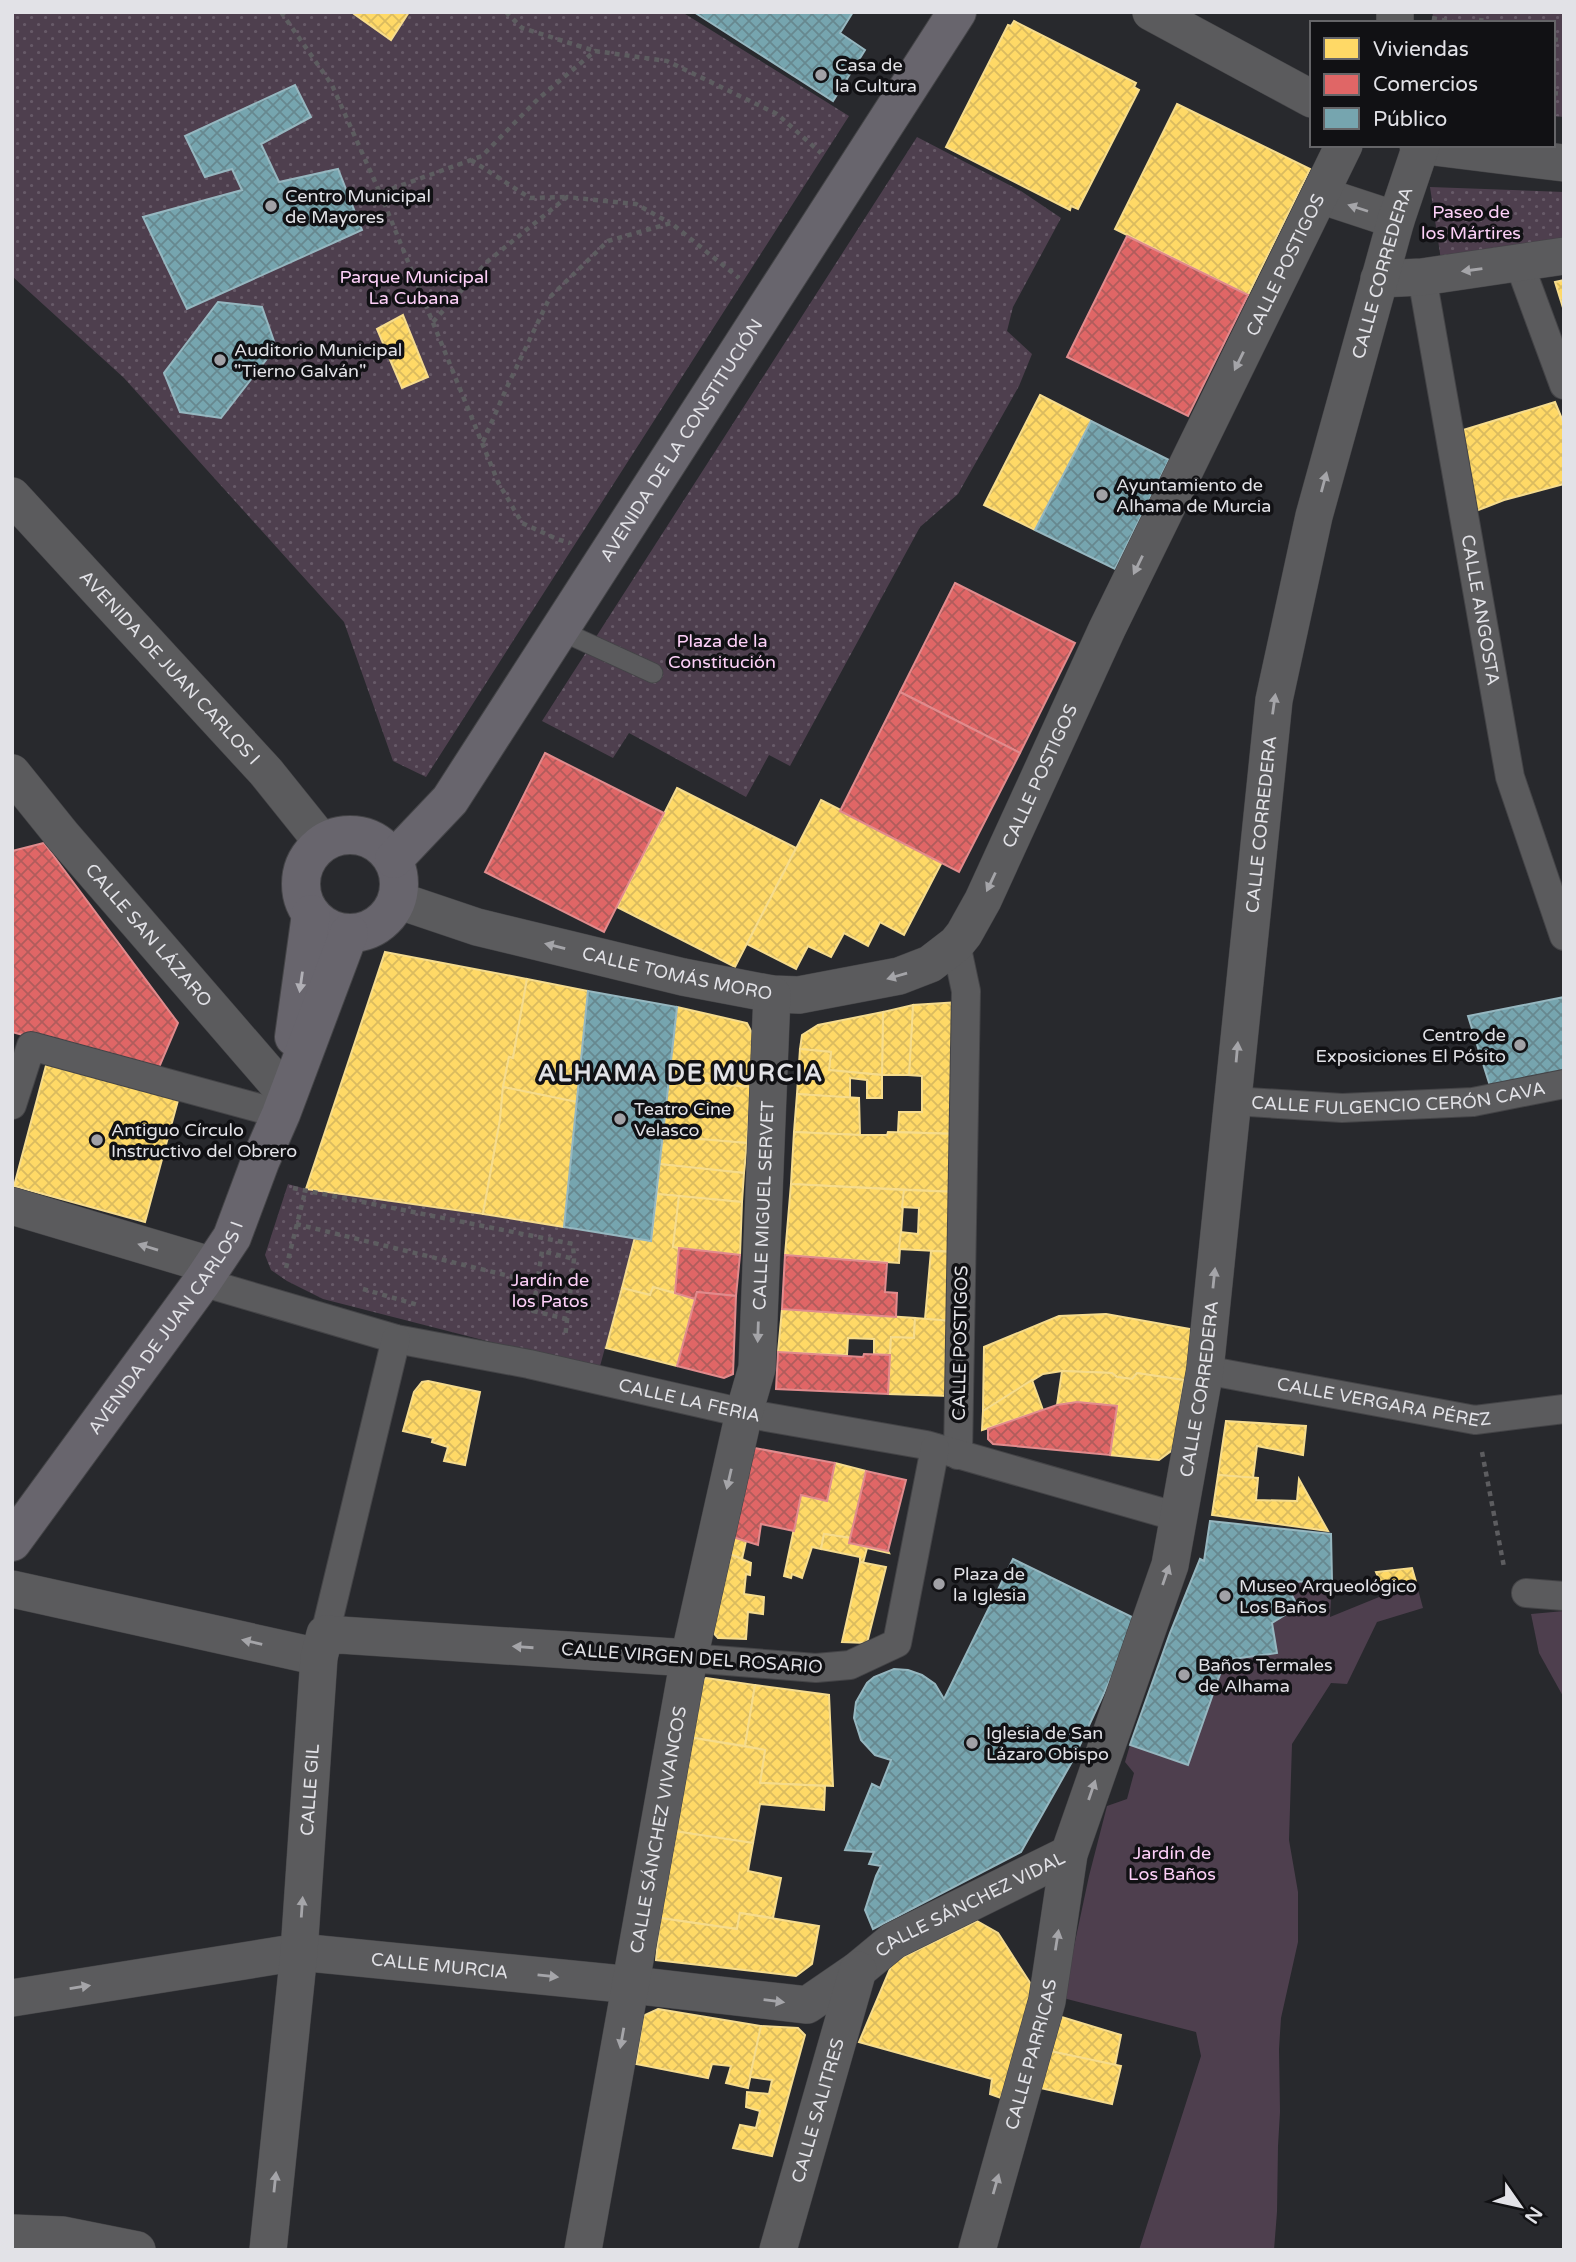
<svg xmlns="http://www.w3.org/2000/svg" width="1576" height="2262" viewBox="0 0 1576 2262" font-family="'Varela Round',sans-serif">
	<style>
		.green { fill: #4e3f4e }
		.park { fill: url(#park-dots) }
		.homes { fill: url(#homes-cross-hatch); stroke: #f6dc8d; stroke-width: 2 }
		.shops { fill: url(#shops-cross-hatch); stroke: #e18b8d; stroke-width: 2 }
		.public { fill: url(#public-cross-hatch); stroke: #96b7c0; stroke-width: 2 }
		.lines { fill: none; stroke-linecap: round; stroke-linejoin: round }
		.service-casing { stroke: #444447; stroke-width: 21 }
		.pedestrian-casing { stroke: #444447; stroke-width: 30 }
		.minor-casing { stroke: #444447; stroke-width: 38 }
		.primary-casing { stroke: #444447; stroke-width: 40 }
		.path { stroke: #5d5d60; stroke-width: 4.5; stroke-dasharray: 5 5; stroke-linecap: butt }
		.service { stroke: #5b5b5d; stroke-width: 19 }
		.pedestrian { stroke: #5b5b5d; stroke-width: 28 }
		.minor { stroke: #5b5b5d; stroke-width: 37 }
		.primary { stroke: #68656d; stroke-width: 38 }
		.oneway { fill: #a5a5a9 }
		.oneway2 { fill: #b1b0b6 }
		.poi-dot { fill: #a1a1a6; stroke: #111114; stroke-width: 2.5 }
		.labels { text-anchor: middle; stroke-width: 7; stroke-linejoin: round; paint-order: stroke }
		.poi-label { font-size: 18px; fill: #e2e2e7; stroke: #111114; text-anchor: start }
		.park-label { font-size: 18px; fill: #fdd0f8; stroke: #111114 }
		.street-label { font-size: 18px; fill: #e2e2e7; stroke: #111114 }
		.district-label { font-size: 24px; font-weight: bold; letter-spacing: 2px; fill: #e2e2e7; stroke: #111114 }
	</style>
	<defs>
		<pattern id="park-dots" width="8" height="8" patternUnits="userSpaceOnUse" patternTransform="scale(1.75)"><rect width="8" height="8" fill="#4e3f4e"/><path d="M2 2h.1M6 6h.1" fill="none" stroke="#675a68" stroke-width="1.8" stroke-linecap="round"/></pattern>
		<pattern id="homes-cross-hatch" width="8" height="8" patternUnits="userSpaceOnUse" patternTransform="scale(1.75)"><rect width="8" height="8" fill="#ffd966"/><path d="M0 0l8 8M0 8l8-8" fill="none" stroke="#dabb5f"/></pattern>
		<pattern id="shops-cross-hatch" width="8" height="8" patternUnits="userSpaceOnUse" patternTransform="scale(1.75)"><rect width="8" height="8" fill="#e06666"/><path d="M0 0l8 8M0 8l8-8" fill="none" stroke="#b15c5c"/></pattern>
		<pattern id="public-cross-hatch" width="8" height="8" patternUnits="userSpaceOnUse" patternTransform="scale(1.75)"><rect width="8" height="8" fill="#76a5af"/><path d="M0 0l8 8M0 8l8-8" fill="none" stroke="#67888f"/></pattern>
	</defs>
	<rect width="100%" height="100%" fill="#28292d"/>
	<g class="green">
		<path d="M1332,1581L1330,1617L1416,1582L1423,1608L1377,1622L1347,1684L1331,1683L1292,1744L1289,1840L1298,1892V1942L1281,2018L1279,2049L1280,2112L1278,2146L1277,2212L1274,2250H1139L1201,2056L1196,2032L1063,1998L1089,1876L1107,1806L1127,1799L1134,1773L1125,1762L1130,1745L1188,1765L1225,1660L1276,1653L1272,1623L1298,1607L1285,1582Z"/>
		<path d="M1564,1611V1698L1539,1653L1531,1614Z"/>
	</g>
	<g class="park">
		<path d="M12,12H682L849,116L426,777L393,761L344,622L124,378L12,276Z"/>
		<path d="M1433,12H1564V117L1553,116V23H1432Z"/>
		<path d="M917,137L1021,191L1061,218L1013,307L1007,331L1032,354L1019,386L958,494L920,527L790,766L769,755L746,797L629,733L613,758L542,721Z"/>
		<path d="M1430,187L1564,192V245L1441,260Z"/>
		<path d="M288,1184L306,1189L635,1237L599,1370L323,1299L287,1281L271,1270L265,1255Z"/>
	</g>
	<g class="homes">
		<path d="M355,12H409L391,40L354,14Z"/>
		<path d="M1014,21L1136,83L1134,87L1139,90L1078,209L1071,206L1070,210L946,147L1008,25L1011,26Z"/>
		<path d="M1177,104L1310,169L1248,295L1115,229Z"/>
		<path d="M1564,280V311L1555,282Z"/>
		<path d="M403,315L428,377L402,388L377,329Z"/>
		<path d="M1040,395L1091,421L1035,530L984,505Z"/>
		<path d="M1555,402L1564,424V484L1504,500L1476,511L1460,431Z"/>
		<path d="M677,788L796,848L735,967L617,907Z"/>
		<path d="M821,800L942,862L904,935L880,922L868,946L844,933L831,957L808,946L796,969L747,944Z"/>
		<path d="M385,952L527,979L513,1058L509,1057L503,1087L500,1120L483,1214L306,1189Z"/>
		<path d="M527,979L588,991L577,1102L503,1087L509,1057L513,1058Z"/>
		<path d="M959,1002V1134L898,1132L899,1112H922V1076L909,1075L913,1005Z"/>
		<path d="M913,1005L909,1075H882L883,1012Z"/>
		<path d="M677,1007L747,1023L754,1037L751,1087L668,1080Z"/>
		<path d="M883,1012L882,1075L829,1070L831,1052L800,1049L802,1035L818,1025Z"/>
		<path d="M800,1049L831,1052L829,1070L882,1075V1098H867V1080L850,1078V1098L797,1094Z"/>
		<path d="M48,1058L180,1093L145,1222L14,1186Z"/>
		<path d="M668,1080L751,1087L747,1143L663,1136Z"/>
		<path d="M503,1087L577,1102L564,1227L483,1214L500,1120Z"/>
		<path d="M797,1094L859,1098L860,1135L794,1132Z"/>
		<path d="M794,1132L860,1135H887L888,1132L959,1134L957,1192L791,1184Z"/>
		<path d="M663,1136L747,1143L744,1173L659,1164Z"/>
		<path d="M659,1164L744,1173L742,1202L657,1194Z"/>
		<path d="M791,1184L904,1190L899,1263L785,1255Z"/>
		<path d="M904,1190L957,1192L955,1252L899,1249L901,1232L918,1234L919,1208L902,1207Z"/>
		<path d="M657,1194L679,1196L673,1247L679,1248L675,1293L653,1287L650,1295L622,1288L635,1237L651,1241Z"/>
		<path d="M679,1196L742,1202L740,1255L673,1247Z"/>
		<path d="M931,1251L955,1252L952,1321L925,1319Z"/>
		<path d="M653,1287L695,1299L677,1366L606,1348L622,1288L650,1295Z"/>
		<path d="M782,1309L915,1318L914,1338L891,1337L890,1355L874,1354V1339L848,1338L847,1355L778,1352Z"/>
		<path d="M1106,1314L1196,1330L1193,1378L1184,1380L1137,1373L1132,1379L1117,1377L1112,1373L1062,1371L1043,1374L983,1411L984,1347L1059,1316Z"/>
		<path d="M915,1318L952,1321L949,1396L888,1394L891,1337L914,1338Z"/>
		<path d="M1062,1371L1112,1373L1117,1377L1132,1379L1137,1373L1184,1380L1174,1449L1159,1460L1110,1455L1117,1406L1077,1402L1057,1405Z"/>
		<path d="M1032,1380L1043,1410L982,1430L983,1411Z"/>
		<path d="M428,1381L480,1392L465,1465L444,1461L448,1447L432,1442L433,1438L403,1431L414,1392L422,1382Z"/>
		<path d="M1226,1421L1306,1426L1303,1455L1257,1446L1253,1478L1218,1475Z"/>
		<path d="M835,1463L866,1471L851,1538L824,1534L821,1549L812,1547L802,1578L792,1574L791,1578L784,1576L801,1495L827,1501Z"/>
		<path d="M1218,1475L1258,1478L1256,1500L1297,1501L1299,1479L1328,1531L1212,1515Z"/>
		<path d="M824,1534L851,1538L849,1543L888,1551L889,1553L867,1548L863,1563L860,1562V1557L821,1549Z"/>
		<path d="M726,1535L746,1541L742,1559L723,1551Z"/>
		<path d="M723,1551L751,1563L750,1575L746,1574L744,1594L764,1597L763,1614L748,1612L746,1639L718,1638L709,1628Z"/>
		<path d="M860,1562L886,1567L867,1643L842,1642Z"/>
		<path d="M1412,1568L1416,1582L1386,1595L1376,1572Z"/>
		<path d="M706,1678L755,1685L745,1746L688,1737L695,1687Z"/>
		<path d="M755,1685L829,1695L833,1786L760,1783L765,1750L745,1746Z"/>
		<path d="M688,1737L765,1750L760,1783L825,1786L824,1810L760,1804L753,1843L674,1831Z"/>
		<path d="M674,1831L753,1843L748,1871L781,1878L773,1918L740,1913L737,1929L660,1918Z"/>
		<path d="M740,1913L819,1926L812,1964L796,1976L656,1960L660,1918L737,1929Z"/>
		<path d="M977,1921L998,1933L1034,1989L1001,2098L990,2094L992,2079L859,2042L893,1962Z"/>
		<path d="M658,2009L761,2026L748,2088L726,2083L731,2066L712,2064L708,2078L636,2064L643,2016Z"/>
		<path d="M1055,2015L1121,2035L1115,2065L1045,2050Z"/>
		<path d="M761,2026L798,2028L805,2035L772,2156L733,2148L740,2125L756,2128L760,2111L746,2107L747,2092L769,2094L772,2080L750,2077Z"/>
		<path d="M1045,2050L1121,2066L1112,2104L1036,2087Z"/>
	</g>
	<g class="shops">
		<path d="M1127,236L1248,295L1188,416L1067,357Z"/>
		<path d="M955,583L1075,643L1020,753L900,692Z"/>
		<path d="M900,692L1020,753L959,872L840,811Z"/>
		<path d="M545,753L664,813L604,932L485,872Z"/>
		<path d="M44,843L178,1023L157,1072L12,1032V851Z"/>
		<path d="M679,1248L740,1255L736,1296L697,1292L695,1299L675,1293Z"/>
		<path d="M785,1255L887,1263L885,1292L897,1293L896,1317L782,1309Z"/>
		<path d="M697,1292L736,1296L733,1374L724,1378L677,1366Z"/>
		<path d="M778,1352L863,1357L864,1354L890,1355L888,1394L776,1389Z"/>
		<path d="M1077,1402L1117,1406L1110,1455L993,1444L988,1439V1429L1057,1405Z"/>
		<path d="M744,1446L835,1463L827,1501L801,1495L794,1531L761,1524L758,1545L726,1535Z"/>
		<path d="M866,1471L906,1480L888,1551L849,1543Z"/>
	</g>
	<g class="public">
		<path d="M694,12H853L840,33L865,50L833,101Z"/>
		<path d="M295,85L311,117L261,144L279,182L338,169L362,230L187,309L143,217L242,190L232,169L205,177L185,136Z"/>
		<path d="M218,302L262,307L276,347L221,418L180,412L164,373Z"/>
		<path d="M1091,421L1169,460L1115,569L1035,530Z"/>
		<path d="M588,991L677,1007L651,1241L564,1227Z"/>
		<path d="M1564,997V1074L1491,1089L1468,1016Z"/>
		<path d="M1210,1521L1331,1534L1332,1581L1285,1582L1298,1607L1272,1623L1277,1653L1225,1660L1188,1765L1130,1745L1170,1633L1200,1559L1204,1561Z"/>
		<path d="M1013,1559L1138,1620L1073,1760L1021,1852L873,1929L865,1910L876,1876L881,1866L869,1864L874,1852L845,1850L872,1784L880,1788L891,1760L875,1755L861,1740L854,1718L856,1702L867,1683L874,1677L894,1669L908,1670L922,1675L935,1684L944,1699Z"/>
	</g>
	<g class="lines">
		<g class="service-casing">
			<path id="service" d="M559,630L653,673"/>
		</g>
		<g class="pedestrian-casing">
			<g id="pedestrian">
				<path d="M1519,263L1564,385"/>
				<path id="s1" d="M1422,277L1510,777L1564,936"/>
				<path d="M956,944L966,991L958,1455"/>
				<path id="s2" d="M1233,1101L1342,1108L1473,1102L1564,1084"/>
				<path d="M12,1105L31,1046L281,1114"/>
				<path id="s3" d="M202,1282L396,1339L529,1364L744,1413L926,1445L1178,1517"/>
				<path id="s4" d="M1205,1370L1475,1420L1564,1409"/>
				<path d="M1526,1593L1564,1596"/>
				<path d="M325,1634L396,1339"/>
				<path d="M689,1658L816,1668L850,1665L897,1643L935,1448"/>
			</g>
		</g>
		<g class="minor-casing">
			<g id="minor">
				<path d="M1151,12L1312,99"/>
				<path d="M1395,23V12"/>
				<path d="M1418,145L1564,163"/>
				<path d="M1320,195L1396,220"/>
				<path d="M1379,279L1422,277L1564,256"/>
				<path id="s5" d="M12,496L266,772L323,843"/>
				<path id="s6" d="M12,773L62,835L287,1095"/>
				<path id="s7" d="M397,900L477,927L683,977L772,994L799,995L899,976L930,964L956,944L964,934L983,900L1107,629L1344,145"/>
				<path d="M12,1206L213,1266"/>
				<path d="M12,1589L319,1657"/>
				<path id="s8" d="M12,1998L299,1952L632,1985L807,2005L858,1970L893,1941L1069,1854"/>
				<path d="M12,2233L62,2235L137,2250"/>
				<path id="s9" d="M268,2250L299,1952L319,1657L325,1634L689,1658"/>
				<path id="s10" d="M583,2250L689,1658L744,1413L757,1368L772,994"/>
				<path id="s11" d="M778,2250L858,1970"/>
				<path id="s12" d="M977,2250L1047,2001L1069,1854L1170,1565L1205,1370L1274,700L1314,516L1396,220L1421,146"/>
			</g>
		</g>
		<g class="primary-casing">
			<g id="primary">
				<circle cx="350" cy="884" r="49"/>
				<path id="s13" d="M394,859L450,800L957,12"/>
				<path d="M294,1037L311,914"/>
				<path id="s14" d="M12,1542L202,1282L232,1237L260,1162L281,1114L349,933"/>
			</g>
		</g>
		<g class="path">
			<path d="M281,12L332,85L380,193L482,156L538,99L595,51L667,61L777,114L821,153"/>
			<path d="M506,12L522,28L595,51"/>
			<path d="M1432,18L1458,23"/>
			<path d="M1481,23L1482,12"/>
			<path d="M1553,39L1564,41"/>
			<path d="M1553,93L1564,94"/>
			<path d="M471,160L530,198L566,197"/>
			<path d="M380,193L498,482L522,523L557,539L570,543"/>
			<path d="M433,322L488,261L567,197L636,204L670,223"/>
			<path d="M483,442L507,387L550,297L608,241L671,223L739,278"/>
			<path d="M293,1188L573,1244L574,1259L565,1338"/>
			<path d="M296,1224L538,1283"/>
			<path d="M286,1268L305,1192"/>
			<path d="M363,1289L418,1305"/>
			<path d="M567,1319L533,1311L542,1251L574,1259"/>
			<path d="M1482,1452L1504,1567"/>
		</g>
		<use href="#service" class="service"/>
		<use href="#pedestrian" class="pedestrian"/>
		<use href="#minor" class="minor"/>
		<use href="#primary" class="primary"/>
	</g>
	<defs><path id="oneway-solid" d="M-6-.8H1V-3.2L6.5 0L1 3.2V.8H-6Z" transform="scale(1.75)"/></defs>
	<g class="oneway">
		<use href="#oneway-solid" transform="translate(1358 208) rotate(-162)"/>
		<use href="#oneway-solid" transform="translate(1472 270) rotate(172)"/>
		<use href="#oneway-solid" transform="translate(1239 361) rotate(116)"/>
		<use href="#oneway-solid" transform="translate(1324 482) rotate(-75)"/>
		<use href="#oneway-solid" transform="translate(1138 565) rotate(116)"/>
		<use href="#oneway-solid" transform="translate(1274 704) rotate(-82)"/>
		<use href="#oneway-solid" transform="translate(991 882) rotate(115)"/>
		<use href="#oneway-solid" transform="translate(555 946) rotate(-166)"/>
		<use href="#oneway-solid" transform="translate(897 976) rotate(164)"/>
		<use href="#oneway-solid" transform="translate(1237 1052) rotate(-85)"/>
		<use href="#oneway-solid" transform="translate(148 1247) rotate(-163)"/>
		<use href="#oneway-solid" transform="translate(1214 1278) rotate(-84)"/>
		<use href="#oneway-solid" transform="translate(758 1332) rotate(92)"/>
		<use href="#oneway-solid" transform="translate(729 1479) rotate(103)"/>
		<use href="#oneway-solid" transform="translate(1166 1575) rotate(-71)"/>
		<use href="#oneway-solid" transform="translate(252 1642) rotate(-167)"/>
		<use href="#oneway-solid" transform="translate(523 1647) rotate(-176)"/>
		<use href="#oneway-solid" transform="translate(1092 1790) rotate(-71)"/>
		<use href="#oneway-solid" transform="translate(302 1907) rotate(-86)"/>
		<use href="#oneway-solid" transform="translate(1057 1940) rotate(-81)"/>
		<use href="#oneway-solid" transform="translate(548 1976) rotate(6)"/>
		<use href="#oneway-solid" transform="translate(80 1987) rotate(-9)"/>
		<use href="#oneway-solid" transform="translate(774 2001) rotate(7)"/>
		<use href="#oneway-solid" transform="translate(622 2038) rotate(100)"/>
		<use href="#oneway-solid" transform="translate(275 2182) rotate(-84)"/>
		<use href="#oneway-solid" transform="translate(996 2184) rotate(-74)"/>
	</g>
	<use class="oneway2" href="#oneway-solid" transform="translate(301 982) rotate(98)"/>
	<g class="poi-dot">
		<circle cx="821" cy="75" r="7"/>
		<circle cx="271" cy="206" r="7"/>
		<circle cx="220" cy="360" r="7"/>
		<circle cx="1102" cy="495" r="7"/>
		<circle cx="1520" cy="1045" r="7"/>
		<circle cx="620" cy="1119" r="7"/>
		<circle cx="97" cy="1140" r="7"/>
		<circle cx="939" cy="1584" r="7"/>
		<circle cx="1225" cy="1596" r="7"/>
		<circle cx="1184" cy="1675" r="7"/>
		<circle cx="972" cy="1743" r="7"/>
	</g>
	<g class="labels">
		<g class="poi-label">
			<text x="835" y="71">Casa de<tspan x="835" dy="21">la Cultura</tspan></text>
			<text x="285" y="202">Centro Municipal<tspan x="285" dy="21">de Mayores</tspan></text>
			<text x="234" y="356">Auditorio Municipal<tspan x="234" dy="21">"Tierno Galván"</tspan></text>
			<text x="1116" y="491">Ayuntamiento de<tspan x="1116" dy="21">Alhama de Murcia</tspan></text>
			<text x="1506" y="1041" text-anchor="end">Centro de<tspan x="1506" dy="21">Exposiciones El Pósito</tspan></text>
			<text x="634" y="1115">Teatro Cine<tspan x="634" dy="21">Velasco</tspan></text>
			<text x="111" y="1136">Antiguo Círculo<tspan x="111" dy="21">Instructivo del Obrero</tspan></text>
			<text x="953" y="1580">Plaza de<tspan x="953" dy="21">la Iglesia</tspan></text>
			<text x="1239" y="1592">Museo Arqueológico<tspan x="1239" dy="21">Los Baños</tspan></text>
			<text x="1198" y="1671">Baños Termales<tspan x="1198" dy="21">de Alhama</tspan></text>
			<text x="986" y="1739">Iglesia de San<tspan x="986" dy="21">Lázaro Obispo</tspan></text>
		</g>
		<g class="park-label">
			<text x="1471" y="218">Paseo de<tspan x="1471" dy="21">los Mártires</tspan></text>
			<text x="414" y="283">Parque Municipal<tspan x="414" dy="21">La Cubana</tspan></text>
			<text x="722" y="647">Plaza de la<tspan x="722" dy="21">Constitución</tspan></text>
			<text x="550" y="1286">Jardín de<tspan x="550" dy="21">los Patos</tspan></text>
			<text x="1172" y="1859">Jardín de<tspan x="1172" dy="21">Los Baños</tspan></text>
		</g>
		<g class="street-label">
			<text dy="6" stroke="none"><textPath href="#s7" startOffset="1337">CALLE POSTIGOS</textPath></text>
			<text dy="6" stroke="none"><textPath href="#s12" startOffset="2026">CALLE CORREDERA</textPath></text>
			<text dy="6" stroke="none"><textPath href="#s13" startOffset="509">AVENIDA DE LA CONSTITUCIÓN</textPath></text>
			<text dy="6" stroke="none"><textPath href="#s1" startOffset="338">CALLE ANGOSTA</textPath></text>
			<text dy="6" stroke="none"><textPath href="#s5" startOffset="233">AVENIDA DE JUAN CARLOS I</textPath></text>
			<text dy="6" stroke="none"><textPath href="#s7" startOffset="770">CALLE POSTIGOS</textPath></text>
			<text dy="6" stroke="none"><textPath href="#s12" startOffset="1460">CALLE CORREDERA</textPath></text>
			<text dy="6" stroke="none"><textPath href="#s6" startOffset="212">CALLE SAN LÁZARO</textPath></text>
			<text dy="6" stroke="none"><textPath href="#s7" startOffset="290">CALLE TOMÁS MORO</textPath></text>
			<text dy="6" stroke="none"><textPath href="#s2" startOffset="166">CALLE FULGENCIO CERÓN CAVA</textPath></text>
			<text dy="6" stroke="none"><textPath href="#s10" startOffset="1062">CALLE MIGUEL SERVET</textPath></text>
			<text dy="6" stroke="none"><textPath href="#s14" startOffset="264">AVENIDA DE JUAN CARLOS I</textPath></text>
			<text transform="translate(960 1343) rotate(-89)" y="6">CALLE POSTIGOS</text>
			<text dy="6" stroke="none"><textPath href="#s12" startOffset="892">CALLE CORREDERA</textPath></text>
			<text dy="6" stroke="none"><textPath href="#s3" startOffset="502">CALLE LA FERIA</textPath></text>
			<text dy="6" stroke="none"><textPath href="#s4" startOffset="182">CALLE VERGARA PÉREZ</textPath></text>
			<text transform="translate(692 1658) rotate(4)" y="6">CALLE VIRGEN DEL ROSARIO</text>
			<text dy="6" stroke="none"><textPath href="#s9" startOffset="462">CALLE GIL</textPath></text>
			<text dy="6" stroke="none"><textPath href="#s10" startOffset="427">CALLE SÁNCHEZ VIVANCOS</textPath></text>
			<text dy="6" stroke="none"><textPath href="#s8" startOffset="994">CALLE SÁNCHEZ VIDAL</textPath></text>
			<text dy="6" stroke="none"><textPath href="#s8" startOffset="432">CALLE MURCIA</textPath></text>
			<text dy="6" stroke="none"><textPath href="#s12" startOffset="203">CALLE PARRICAS</textPath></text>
			<text dy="6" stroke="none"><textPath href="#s11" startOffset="145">CALLE SALITRES</textPath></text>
		</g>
		<g class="district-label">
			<text x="681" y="1081">ALHAMA DE MURCIA</text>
		</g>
	</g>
	<rect width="1576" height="2262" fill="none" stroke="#e2e2e7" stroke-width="28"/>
	<rect x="1310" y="21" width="245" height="126" fill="#111114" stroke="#656568" stroke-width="2"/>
	<rect x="1324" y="38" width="35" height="21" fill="#ffd966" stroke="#656568" stroke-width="2"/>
	<text x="1373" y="56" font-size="21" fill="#e2e2e7">Viviendas</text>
	<rect x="1324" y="74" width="35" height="21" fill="#e06666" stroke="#656568" stroke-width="2"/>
	<text x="1373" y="91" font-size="21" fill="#e2e2e7">Comercios</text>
	<rect x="1324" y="108" width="35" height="21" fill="#76a5af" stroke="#656568" stroke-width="2"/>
	<text x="1373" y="126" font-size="21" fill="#e2e2e7">Público</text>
	<g transform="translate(1520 2206) rotate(124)" stroke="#111114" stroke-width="5" paint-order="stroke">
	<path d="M0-5L12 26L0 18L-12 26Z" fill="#e2e2e7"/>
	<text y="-10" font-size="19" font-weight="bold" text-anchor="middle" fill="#e2e2e7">N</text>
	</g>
</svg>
